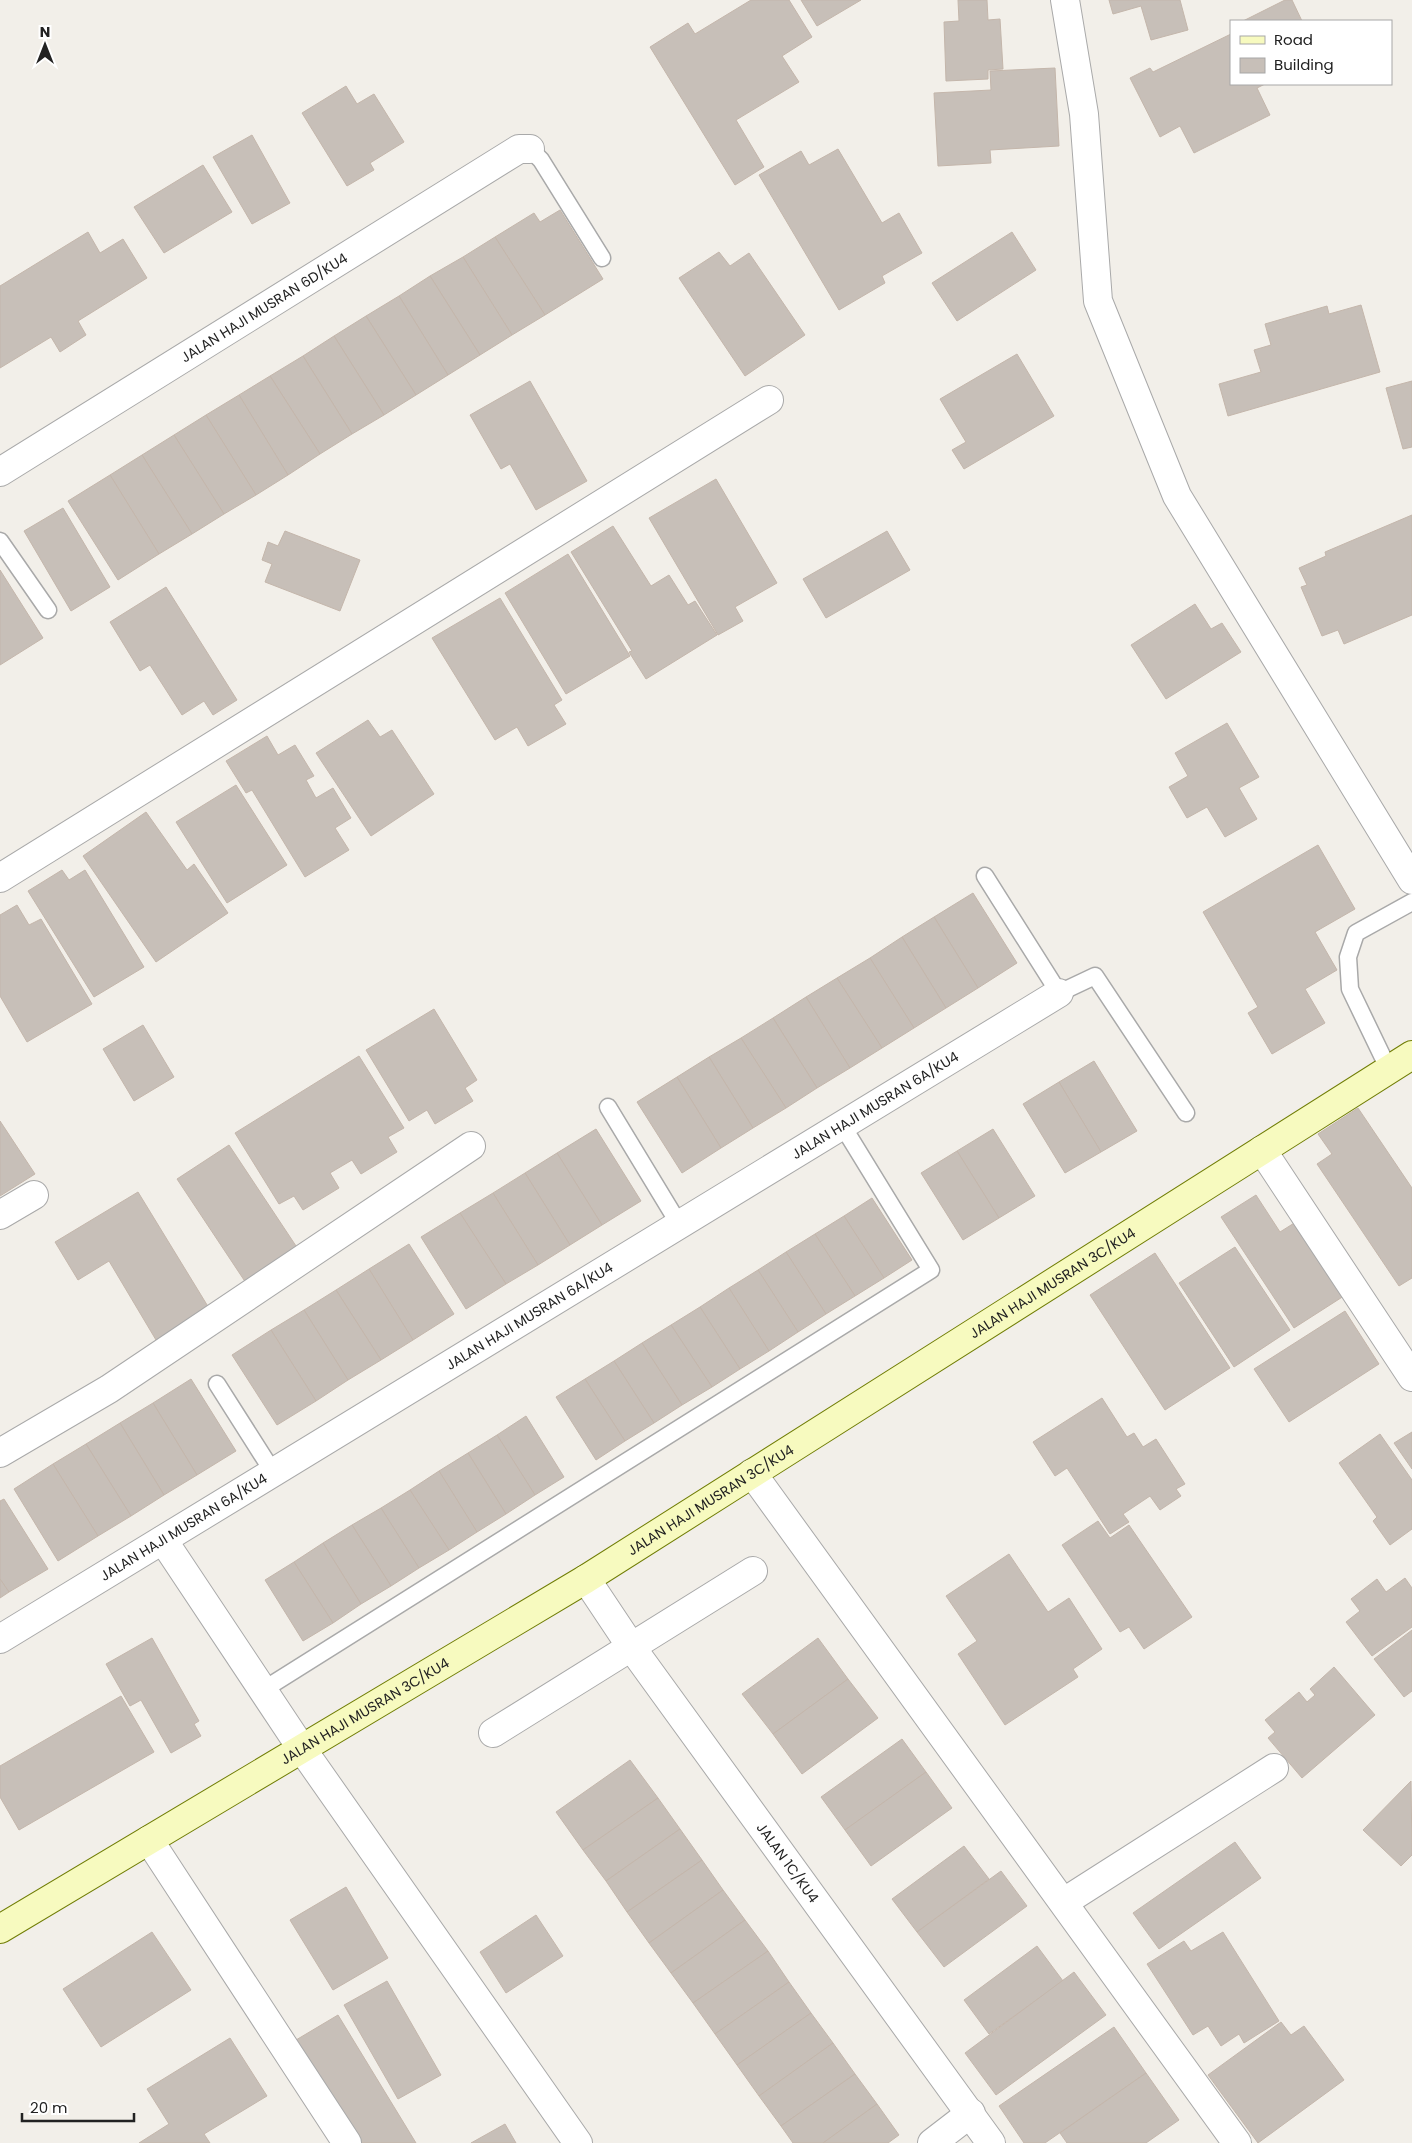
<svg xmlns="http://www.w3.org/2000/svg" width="1412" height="2143" viewBox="0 0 1412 2143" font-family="Poppins,sans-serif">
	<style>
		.building { fill: #c7bfb8; stroke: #c4b6ab }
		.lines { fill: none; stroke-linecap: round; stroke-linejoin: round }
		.lane-casing { stroke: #a9a9a9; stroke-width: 19 }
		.street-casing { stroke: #a9a9a9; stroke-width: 30 }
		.secondary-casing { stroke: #707d05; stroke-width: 30 }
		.lane { stroke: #fff; stroke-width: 16 }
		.street { stroke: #fff; stroke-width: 28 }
		.secondary { stroke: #f7fabf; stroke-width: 28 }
		.labels { text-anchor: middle; stroke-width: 4.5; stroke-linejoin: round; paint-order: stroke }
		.street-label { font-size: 14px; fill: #222; stroke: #fff }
	</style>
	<rect width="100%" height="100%" fill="#f2efe9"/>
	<g class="building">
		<path d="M751,0H789L812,37L782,56L799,82L736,120L764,167L735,185L650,47L688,23L695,34Z"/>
		<path d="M801,0H861L817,26Z"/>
		<path d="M958,0H987L988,20L1000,19L1003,69L988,70V79L946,81L944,22L959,21Z"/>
		<path d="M1109,0H1180L1188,30L1151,40L1141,6L1113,14Z"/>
		<path d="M1285,0H1292L1302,21H1243Z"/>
		<path d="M1231,34V84H1265L1257,88L1270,115L1194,153L1180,126L1160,137L1130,78L1150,68L1153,72Z"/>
		<path d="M1055,68L1059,146L990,150L991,163L938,166L934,93L991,90L990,71Z"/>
		<path d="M346,86L357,104L374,94L404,142L370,163L374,170L347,186L302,113Z"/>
		<path d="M252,135L290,203L252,224L213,157Z"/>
		<path d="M838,149L882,223L899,213L922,253L882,276L885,283L839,310L759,175L801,151L809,165Z"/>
		<path d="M203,165L232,212L164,253L134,207Z"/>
		<path d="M560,210L603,279L545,315L495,237L534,213L540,222Z"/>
		<path d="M88,232L100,253L123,239L147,278L78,321L86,335L60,352L51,337L0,368V286Z"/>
		<path d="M1012,232L1036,270L957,321L932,283Z"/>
		<path d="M495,237L545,315L512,335L463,257Z"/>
		<path d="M719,252L730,266L749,253L805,335L745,376L679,278Z"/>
		<path d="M463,257L512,335L480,355L430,276Z"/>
		<path d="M430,276L480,355L448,375L399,296Z"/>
		<path d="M399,296L448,375L416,395L366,316Z"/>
		<path d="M1361,305L1380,372L1228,416L1219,384L1261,372L1254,350L1271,345L1265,324L1327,306L1329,314Z"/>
		<path d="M366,316L416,395L384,415L334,336Z"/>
		<path d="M334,336L384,415L352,434L303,356Z"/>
		<path d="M1017,354L1054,416L964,469L952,450L966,442L940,399Z"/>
		<path d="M303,356L352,434L320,454L270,376Z"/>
		<path d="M270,376L320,454L288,475L239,395Z"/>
		<path d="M530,381L587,481L536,510L510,464L501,469L470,415Z"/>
		<path d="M1412,381V447L1403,449L1386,388Z"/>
		<path d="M239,395L288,475L256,495L206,415Z"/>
		<path d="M206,415L256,495L224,514L174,435Z"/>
		<path d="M174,435L224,514L192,534L142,455Z"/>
		<path d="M142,455L192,534L159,554L110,475Z"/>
		<path d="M110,475L159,554L118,580L68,501Z"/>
		<path d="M716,479L777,583L735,607L743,621L718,635L649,518Z"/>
		<path d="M63,508L110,587L71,611L24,531Z"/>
		<path d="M1412,515V615L1344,644L1338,630L1322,636L1301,587L1307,585L1299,568L1326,556L1325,552Z"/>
		<path d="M613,526L651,586L669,575L688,605L695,601L717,635L646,679L629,652L632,651L571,552Z"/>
		<path d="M285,531L360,560L340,611L265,582L272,564L262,560L268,542L278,546Z"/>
		<path d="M887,531L910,570L826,618L803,579Z"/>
		<path d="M568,554L630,656L566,694L505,593Z"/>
		<path d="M0,570L43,638L0,665Z"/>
		<path d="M166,587L237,700L213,715L204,701L182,715L150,665L140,671L110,622Z"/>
		<path d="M500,598L562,700L554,705L566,724L528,746L517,727L495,740L432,638Z"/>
		<path d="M1195,604L1211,629L1222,623L1241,652L1166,699L1131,645Z"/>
		<path d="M368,720L380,737L392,730L434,794L371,836L316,753Z"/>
		<path d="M1227,723L1259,777L1239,788L1257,819L1225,837L1207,807L1187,818L1169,787L1188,776L1175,753Z"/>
		<path d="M267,736L278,755L295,745L314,776L306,780L316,798L333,788L351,818L335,828L349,850L305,877L252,790L246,793L226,761Z"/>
		<path d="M236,785L287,865L227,903L176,822Z"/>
		<path d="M146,812L187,870L194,864L228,913L156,962L83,856Z"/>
		<path d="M1318,845L1355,909L1315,932L1337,970L1305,989L1325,1023L1272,1054L1248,1013L1258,1007L1203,912Z"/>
		<path d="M62,870L69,880L85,870L144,967L94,997L28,891Z"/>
		<path d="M973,893L1017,963L978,988L934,917Z"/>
		<path d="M17,905L29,925L41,919L92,1004L27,1042L0,996V915Z"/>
		<path d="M934,917L978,988L946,1008L902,937Z"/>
		<path d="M902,937L946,1008L914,1028L870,958Z"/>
		<path d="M870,958L914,1028L882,1048L837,978Z"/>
		<path d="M837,978L882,1048L850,1068L806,997Z"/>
		<path d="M806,997L850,1068L817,1088L773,1018Z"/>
		<path d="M434,1009L477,1080L465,1088L473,1101L435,1124L427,1110L409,1121L366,1050Z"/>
		<path d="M773,1018L817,1088L786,1108L741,1038Z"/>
		<path d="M143,1025L174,1077L134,1101L103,1049Z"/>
		<path d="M741,1038L786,1108L753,1128L709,1057Z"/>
		<path d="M359,1056L404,1128L388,1137L397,1152L361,1174L352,1160L330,1173L339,1188L303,1210L294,1196L279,1204L235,1133Z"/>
		<path d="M709,1057L753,1128L721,1148L677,1077Z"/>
		<path d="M1094,1061L1137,1131L1101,1152L1059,1082Z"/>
		<path d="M677,1077L721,1148L682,1173L637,1102Z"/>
		<path d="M1059,1082L1101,1152L1065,1173L1023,1104Z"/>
		<path d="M1358,1108L1412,1188V1278L1399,1286L1317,1164L1332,1154L1318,1134Z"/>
		<path d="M0,1121L35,1174L0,1196Z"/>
		<path d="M596,1129L641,1201L602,1225L557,1153Z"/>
		<path d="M993,1129L1035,1196L999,1218L957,1151Z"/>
		<path d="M229,1145L302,1255L250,1289L177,1179Z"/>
		<path d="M957,1151L999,1218L963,1240L921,1173Z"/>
		<path d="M557,1153L602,1225L570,1245L525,1173Z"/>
		<path d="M525,1173L570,1245L538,1265L493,1193Z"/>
		<path d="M138,1192L212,1313L159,1345L109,1261L78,1280L55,1242Z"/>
		<path d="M493,1193L538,1265L506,1284L460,1213Z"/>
		<path d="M1256,1195L1280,1232L1299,1220L1347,1294L1294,1328L1221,1217Z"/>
		<path d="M872,1198L912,1260L884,1278L844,1216Z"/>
		<path d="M460,1213L506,1284L466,1309L421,1237Z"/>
		<path d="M844,1216L884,1278L855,1296L815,1234Z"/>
		<path d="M815,1234L855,1296L826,1314L786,1252Z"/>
		<path d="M409,1244L454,1314L413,1340L369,1269Z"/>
		<path d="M1235,1247L1290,1330L1234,1367L1179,1283Z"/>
		<path d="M786,1252L826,1314L798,1332L758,1270Z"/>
		<path d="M1155,1253L1230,1368L1165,1410L1090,1295Z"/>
		<path d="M369,1269L413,1340L381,1360L336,1290Z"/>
		<path d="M758,1270L798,1332L769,1351L729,1288Z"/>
		<path d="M729,1288L769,1351L740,1369L700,1307Z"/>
		<path d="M336,1290L381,1360L348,1380L304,1310Z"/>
		<path d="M700,1307L740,1369L712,1387L671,1325Z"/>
		<path d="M304,1310L348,1380L316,1401L271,1330Z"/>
		<path d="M1345,1311L1379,1364L1289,1422L1254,1369Z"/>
		<path d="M671,1325L712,1387L682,1405L642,1343Z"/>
		<path d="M271,1330L316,1401L277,1425L232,1355Z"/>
		<path d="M642,1343L682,1405L654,1423L614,1361Z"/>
		<path d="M614,1361L654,1423L625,1441L585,1379Z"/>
		<path d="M191,1379L236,1451L197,1475L153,1403Z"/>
		<path d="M585,1379L625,1441L596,1460L556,1397Z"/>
		<path d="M1102,1398L1127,1437L1134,1433L1143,1447L1156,1439L1185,1484L1176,1489L1181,1496L1160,1510L1150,1496L1123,1514L1129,1522L1110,1534L1067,1468L1055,1476L1033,1442Z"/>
		<path d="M153,1403L197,1475L164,1495L120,1423Z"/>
		<path d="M526,1416L564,1477L535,1495L497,1435Z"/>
		<path d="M120,1423L164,1495L131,1516L86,1444Z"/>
		<path d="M1412,1432V1469L1394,1443Z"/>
		<path d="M1380,1434L1412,1480V1529L1390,1545L1373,1521L1377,1517L1339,1463Z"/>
		<path d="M497,1435L535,1495L506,1514L468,1453Z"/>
		<path d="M86,1444L131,1516L98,1536L53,1464Z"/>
		<path d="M468,1453L506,1514L477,1532L439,1471Z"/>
		<path d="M53,1464L98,1536L58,1561L14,1489Z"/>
		<path d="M439,1471L477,1532L449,1550L410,1490Z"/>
		<path d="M410,1490L449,1550L419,1568L381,1508Z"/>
		<path d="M4,1499L48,1569L9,1592L0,1579V1501Z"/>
		<path d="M381,1508L419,1568L391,1586L352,1525Z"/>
		<path d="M1098,1521L1110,1538L1129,1525L1192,1617L1144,1649L1129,1627L1120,1632L1062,1545Z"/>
		<path d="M352,1525L391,1586L361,1604L323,1543Z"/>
		<path d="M323,1543L361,1604L333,1623L294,1562Z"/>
		<path d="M1009,1554L1048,1612L1069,1598L1102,1649L1073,1669L1078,1677L1005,1725L958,1654L977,1641L946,1596Z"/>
		<path d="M294,1562L333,1623L303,1641L265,1580Z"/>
		<path d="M1405,1578L1412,1588V1627L1372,1656L1346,1622L1360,1611L1351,1599L1377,1579L1386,1592Z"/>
		<path d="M0,1579L9,1592L0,1598Z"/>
		<path d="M1412,1630V1691L1404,1697L1374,1659Z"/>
		<path d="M152,1638L199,1721L194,1724L201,1736L171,1753L141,1700L130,1706L106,1664Z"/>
		<path d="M818,1638L848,1679L773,1734L742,1694Z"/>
		<path d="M1334,1667L1375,1715L1302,1778L1268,1738L1275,1732L1265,1720L1299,1692L1307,1702L1315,1695L1310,1689Z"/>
		<path d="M848,1679L878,1718L802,1774L773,1734Z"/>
		<path d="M121,1696L154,1752L19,1830L0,1797V1766Z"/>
		<path d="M902,1739L926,1772L845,1830L821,1797Z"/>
		<path d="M630,1760L658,1798L583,1850L556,1812Z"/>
		<path d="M926,1772L952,1808L871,1866L845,1830Z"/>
		<path d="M1411,1781L1412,1855L1401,1866L1363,1830Z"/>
		<path d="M658,1798L680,1829L606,1881L583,1850Z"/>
		<path d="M680,1829L702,1860L627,1912L606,1881Z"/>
		<path d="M1235,1842L1261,1878L1159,1949L1133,1913Z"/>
		<path d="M964,1846L989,1879L917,1932L892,1899Z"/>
		<path d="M702,1860L723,1890L649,1943L627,1912Z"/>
		<path d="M1001,1871L1027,1906L944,1967L917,1932Z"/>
		<path d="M346,1887L388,1958L333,1990L290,1920Z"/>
		<path d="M723,1890L745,1920L671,1973L649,1943Z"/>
		<path d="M536,1915L563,1956L506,1993L480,1952Z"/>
		<path d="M745,1920L768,1951L693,2003L671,1973Z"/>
		<path d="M152,1932L191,1990L101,2047L63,1989Z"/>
		<path d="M1223,1932L1279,2021L1244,2043L1239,2034L1221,2046L1208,2026L1193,2035L1147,1964L1184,1941L1191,1951Z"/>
		<path d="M1037,1946L1063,1981L989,2034L964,2000Z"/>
		<path d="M768,1951L789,1982L715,2034L693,2003Z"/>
		<path d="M1074,1972L1106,2015L996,2095L965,2053Z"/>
		<path d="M387,1981L441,2075L398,2099L344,2005Z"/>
		<path d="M789,1982L811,2013L737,2065L715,2034Z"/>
		<path d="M811,2013L833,2043L759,2096L737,2065Z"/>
		<path d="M338,2015L416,2143H359L296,2040Z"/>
		<path d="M1281,2022L1291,2035L1304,2026L1344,2080L1258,2143L1208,2075Z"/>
		<path d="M1114,2027L1146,2073L1045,2143H1024L999,2106Z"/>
		<path d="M230,2038L267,2096L204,2134L210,2143H139L169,2124L147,2089Z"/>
		<path d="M833,2043L855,2074L781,2126L759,2096Z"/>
		<path d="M1146,2073L1179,2120L1146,2143H1067L1060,2133Z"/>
		<path d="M855,2074L877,2104L823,2143H793L781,2126Z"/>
		<path d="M877,2104L899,2135L888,2143H823Z"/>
		<path d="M505,2124L516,2143H471Z"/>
	</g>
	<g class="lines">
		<g class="lane-casing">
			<g id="lane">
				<path d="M530,149L541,160L602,258"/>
				<path d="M0,541L48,610"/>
				<path d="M985,876L1059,993L1095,976L1186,1113"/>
				<path d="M1389,1070L1350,989L1348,957L1356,933L1412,902"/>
				<path d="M608,1107L679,1224"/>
				<path d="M217,1384L273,1472"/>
				<path d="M263,1690L931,1270L842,1125"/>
			</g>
		</g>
		<g class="street-casing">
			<g id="street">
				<path d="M1065,0L1084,114L1098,301L1177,496L1412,880"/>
				<path id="s1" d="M0,472L519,149H530"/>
				<path d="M0,878L769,400"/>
				<path d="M1262,1150L1412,1377"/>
				<path d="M0,1215L34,1195"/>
				<path d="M0,1453L109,1389L471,1146"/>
				<path d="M752,1473L1237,2143"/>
				<path d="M163,1540L302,1749L578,2143"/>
				<path id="s2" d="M586,1579L632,1648L991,2143"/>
				<path id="s3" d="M0,1639L1059,993"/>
				<path d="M493,1733L753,1571"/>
				<path d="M149,1840L347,2143"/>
				<path d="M1064,1902L1274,1768"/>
				<path d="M932,2143L971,2113"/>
			</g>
		</g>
		<g class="secondary-casing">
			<g id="secondary">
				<path id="s4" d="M0,1929L586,1579L1412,1055"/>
			</g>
		</g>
		<use href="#lane" class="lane"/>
		<use href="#street" class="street"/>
		<use href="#secondary" class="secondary"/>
	</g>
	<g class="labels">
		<g class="street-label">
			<text dy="5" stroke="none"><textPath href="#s1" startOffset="311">JALAN HAJI MUSRAN 6D/KU4</textPath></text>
			<text dy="5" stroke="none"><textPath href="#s3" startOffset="1025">JALAN HAJI MUSRAN 6A/KU4</textPath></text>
			<text dy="5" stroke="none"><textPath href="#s4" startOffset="1235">JALAN HAJI MUSRAN 3C/KU4</textPath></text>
			<text dy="5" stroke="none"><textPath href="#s3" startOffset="620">JALAN HAJI MUSRAN 6A/KU4</textPath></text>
			<text dy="5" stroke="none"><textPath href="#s4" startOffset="830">JALAN HAJI MUSRAN 3C/KU4</textPath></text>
			<text dy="5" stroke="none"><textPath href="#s3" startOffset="215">JALAN HAJI MUSRAN 6A/KU4</textPath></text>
			<text dy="5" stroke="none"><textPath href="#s4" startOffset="425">JALAN HAJI MUSRAN 3C/KU4</textPath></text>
			<text dy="5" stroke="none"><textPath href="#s2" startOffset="348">JALAN 1C/KU4</textPath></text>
		</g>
	</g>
	<rect x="1230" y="20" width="162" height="65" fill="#ffffff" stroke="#a7a7a7"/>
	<rect x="1240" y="36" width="25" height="8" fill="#f7fabf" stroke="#a7a7a7"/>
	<text x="1274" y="45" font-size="15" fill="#222222">Road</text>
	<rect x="1240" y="58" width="25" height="15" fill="#c7bfb8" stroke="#a7a7a7"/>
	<text x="1274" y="70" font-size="15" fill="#222222">Building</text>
	<g transform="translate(45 45)" stroke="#ffffff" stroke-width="4" paint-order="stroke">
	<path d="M0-4L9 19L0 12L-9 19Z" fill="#222222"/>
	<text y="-8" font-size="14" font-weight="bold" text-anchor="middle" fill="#222222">N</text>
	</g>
	<path d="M22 2113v8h112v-8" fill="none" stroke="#222222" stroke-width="2.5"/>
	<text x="30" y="2113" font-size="15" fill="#222222" stroke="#ffffff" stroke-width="4" paint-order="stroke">20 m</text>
</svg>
